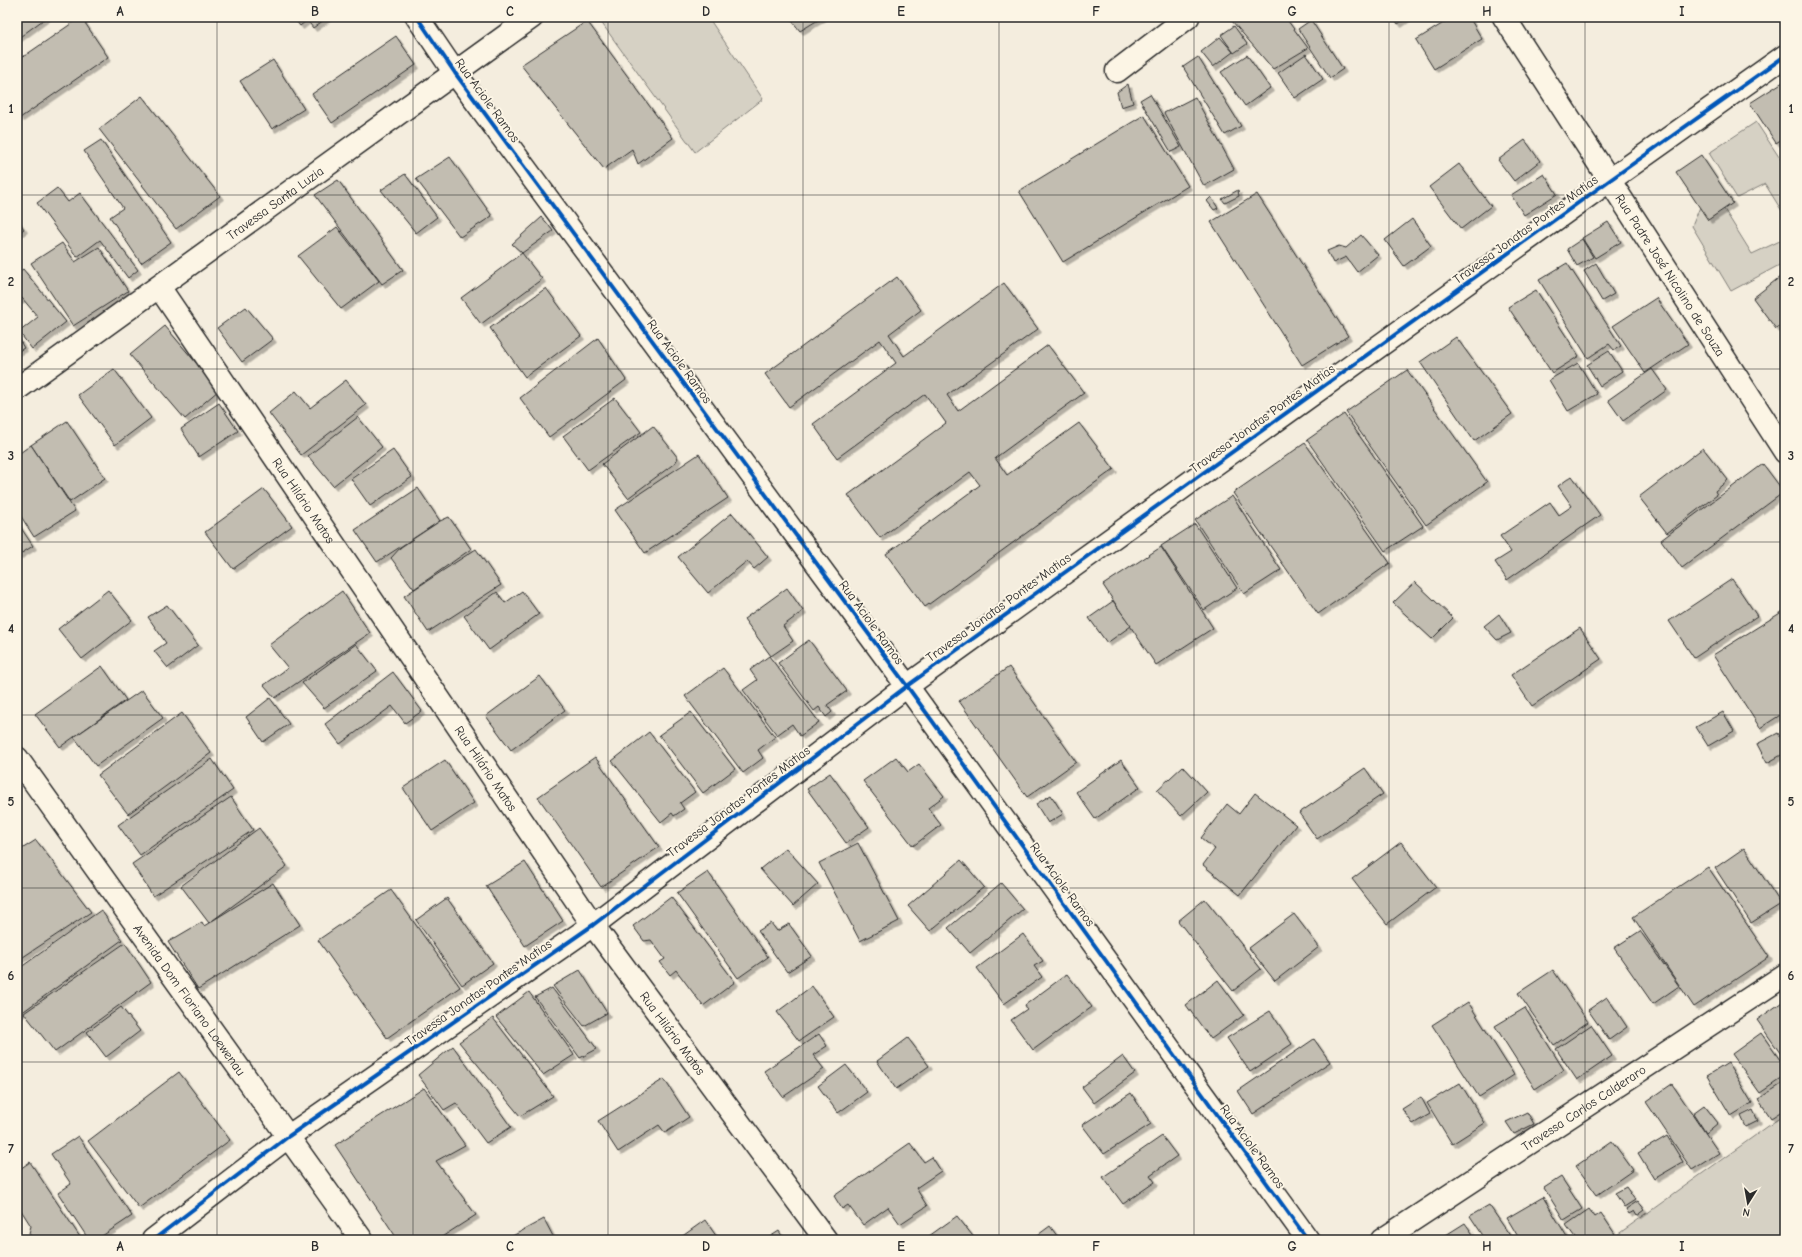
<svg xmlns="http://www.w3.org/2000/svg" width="1802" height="1257" viewBox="0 0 1802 1257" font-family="'Comic Neue',sans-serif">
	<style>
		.green { fill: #d6d1c4; stroke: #807e78 }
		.building { fill: #c2bdb1; stroke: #2b2b2b; filter: url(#shadow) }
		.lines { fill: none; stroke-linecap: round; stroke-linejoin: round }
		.minor-casing { stroke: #2b2b2b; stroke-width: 25 }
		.minor { stroke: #fcf5e5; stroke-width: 22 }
		.cycleway-casing { stroke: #fcf5e5; stroke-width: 6 }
		.cycleway { stroke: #0057b8; stroke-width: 4 }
		.grid { fill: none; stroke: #2b2b2b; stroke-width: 1; stroke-opacity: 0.55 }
		.labels { text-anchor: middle; stroke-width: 4; stroke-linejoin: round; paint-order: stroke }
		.street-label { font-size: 13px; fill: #2b2b2b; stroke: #fcf5e5 }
		.neatline { fill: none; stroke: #2b2b2b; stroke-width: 1.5 }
		.grid-label { font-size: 13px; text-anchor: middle; font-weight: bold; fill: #2b2b2b }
	</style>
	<defs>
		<filter id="shadow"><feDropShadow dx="3.5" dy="3.5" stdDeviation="0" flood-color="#0004"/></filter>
	</defs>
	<rect width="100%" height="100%" fill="#f4edde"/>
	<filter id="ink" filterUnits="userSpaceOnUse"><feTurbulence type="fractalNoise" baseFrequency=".025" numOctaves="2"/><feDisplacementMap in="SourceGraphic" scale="8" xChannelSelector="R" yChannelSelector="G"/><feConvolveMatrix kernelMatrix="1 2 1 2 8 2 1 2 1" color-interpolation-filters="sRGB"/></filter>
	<g filter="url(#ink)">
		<g class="green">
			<path d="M599,17H708L763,99L695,152L598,18Z"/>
			<path d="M1756,122L1785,166V216L1765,184L1737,198L1709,153Z"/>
			<path d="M1700,207L1724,209L1752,254L1782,240L1785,229V262L1731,291L1692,226Z"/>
			<path d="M1785,1114V1240H1610Z"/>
		</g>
		<g class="building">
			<path d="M17,17H47L17,39Z"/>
			<path d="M81,17L108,57L20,118L17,114V61Z"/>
			<path d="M293,17H328L313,28L307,20L300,26Z"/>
			<path d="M789,17H823L800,31Z"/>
			<path d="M1239,17H1285L1308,48L1273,69L1232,21Z"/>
			<path d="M1393,17H1408L1398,24Z"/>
			<path d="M1453,17H1469L1482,39L1434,69L1416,40Z"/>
			<path d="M1311,20L1343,69L1330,78L1298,29Z"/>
			<path d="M587,21L673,138L638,164L632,149L604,169L521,65Z"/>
			<path d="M1234,26L1247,44L1234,53L1221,35Z"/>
			<path d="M396,36L416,65L332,123L312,94Z"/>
			<path d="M1220,37L1233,52L1213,67L1201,52Z"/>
			<path d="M1306,54L1323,79L1295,98L1278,73Z"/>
			<path d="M1247,55L1270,88L1245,106L1221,72Z"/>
			<path d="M1198,57L1241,126L1225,135L1183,67Z"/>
			<path d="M273,60L304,109L272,129L240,81Z"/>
			<path d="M1783,82L1785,85V137L1776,143L1750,103Z"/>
			<path d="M1128,84L1133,103L1121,107L1117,92Z"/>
			<path d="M1150,94L1181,147L1171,152L1140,100Z"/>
			<path d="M142,96L220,196L176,229L99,129Z"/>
			<path d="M1195,97L1234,169L1204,186L1164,113Z"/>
			<path d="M1144,115L1188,186L1063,262L1019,191Z"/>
			<path d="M101,140L171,242L141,263L110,217L123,208L84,151Z"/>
			<path d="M1525,140L1540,161L1514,181L1498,160Z"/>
			<path d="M1701,155L1733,203L1708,220L1676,172Z"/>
			<path d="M450,157L492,216L460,237L416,179Z"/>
			<path d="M1459,164L1491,206L1461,229L1429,187Z"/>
			<path d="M405,174L437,217L416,233L381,190Z"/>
			<path d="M1544,174L1557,194L1524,215L1511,195Z"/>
			<path d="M338,180L403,270L382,284L315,195Z"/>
			<path d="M57,188L68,202L80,193L138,270L128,278L100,240L77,257L37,203Z"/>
			<path d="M1238,190L1239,196L1225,203L1222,199Z"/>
			<path d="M1257,194L1348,336L1302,365L1211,222Z"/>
			<path d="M1211,197L1218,208L1214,210L1207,201Z"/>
			<path d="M542,217L553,231L522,253L512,244Z"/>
			<path d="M17,219L24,229L17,234Z"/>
			<path d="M1412,219L1431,246L1404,266L1385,240Z"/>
			<path d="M1608,222L1621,242L1595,258L1582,238Z"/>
			<path d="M337,227L379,281L341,309L298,256Z"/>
			<path d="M1361,235L1378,255L1357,272L1346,257L1333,263L1327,251L1339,246L1346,248Z"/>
			<path d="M1582,239L1593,257L1577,266L1567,249Z"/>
			<path d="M62,243L75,262L99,247L128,291L73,326L31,263Z"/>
			<path d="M522,253L542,279L481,324L461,298Z"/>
			<path d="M1567,263L1621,346L1614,350L1609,344L1588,358L1539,280Z"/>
			<path d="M1596,263L1614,294L1602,301L1584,271Z"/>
			<path d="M23,269L66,322L32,349L19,332L38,317L22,298L17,302V273Z"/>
			<path d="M1785,273V322L1776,329L1753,298Z"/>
			<path d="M897,277L921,310L889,334L904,356L1004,283L1038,329L947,395L958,411L1048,345L1084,393L995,458L1007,475L1079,423L1114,469L925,607L886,554L980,485L970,472L880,538L848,495L946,423L925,394L837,458L813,424L896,363L880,340L789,407L765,374Z"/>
			<path d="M546,288L581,336L525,377L490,328Z"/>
			<path d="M1536,290L1579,356L1552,373L1508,307Z"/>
			<path d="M1656,298L1688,344L1645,373L1613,326Z"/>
			<path d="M246,307L273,339L242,362L217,328Z"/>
			<path d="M165,326L219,390L185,419L130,355Z"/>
			<path d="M17,336L24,348L17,352Z"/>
			<path d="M1456,337L1512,414L1474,441L1420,362Z"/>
			<path d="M598,338L626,380L549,437L520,398Z"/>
			<path d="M1609,351L1622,371L1600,386L1587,365Z"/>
			<path d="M1578,363L1597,394L1568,411L1549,380Z"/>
			<path d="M114,369L151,418L115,445L78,395Z"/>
			<path d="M1652,369L1667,390L1623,421L1608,400Z"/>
			<path d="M1407,370L1487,482L1426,525L1346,412Z"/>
			<path d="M346,380L366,405L301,455L269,413L296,391L310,408Z"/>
			<path d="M615,398L641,432L588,470L563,436Z"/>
			<path d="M219,403L238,431L199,457L181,429Z"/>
			<path d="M1344,414L1423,526L1385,551L1307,440Z"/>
			<path d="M358,417L382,447L333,486L308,456Z"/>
			<path d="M67,421L105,478L70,502L31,445Z"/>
			<path d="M653,426L678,458L675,463L628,498L602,464Z"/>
			<path d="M1305,443L1390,563L1318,614L1233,493Z"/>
			<path d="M31,445L75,511L34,537L17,510V455Z"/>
			<path d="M1703,448L1728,480L1715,491L1717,495L1667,533L1639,497Z"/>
			<path d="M393,450L412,477L370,506L351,479Z"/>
			<path d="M699,454L728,498L645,553L615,510Z"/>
			<path d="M1763,464L1784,492L1682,568L1661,540Z"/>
			<path d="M1572,476L1600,515L1507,580L1495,562L1511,552L1500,536L1550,502L1559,515L1572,506L1558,486Z"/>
			<path d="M418,488L440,521L377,562L355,530Z"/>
			<path d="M264,489L292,526L233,569L205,532Z"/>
			<path d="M1232,496L1281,570L1244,594L1195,520Z"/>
			<path d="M732,513L768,557L754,569L747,561L708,593L678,557Z"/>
			<path d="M449,517L471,549L414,589L391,558L401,547L440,521Z"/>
			<path d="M17,522L33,546L17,556Z"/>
			<path d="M1195,524L1237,588L1204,610L1161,546Z"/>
			<path d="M1161,547L1213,628L1156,665L1103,585Z"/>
			<path d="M476,549L501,585L428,632L404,596Z"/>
			<path d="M1732,579L1757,616L1694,658L1669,621Z"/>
			<path d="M1415,582L1453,618L1432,639L1393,603Z"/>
			<path d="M787,588L803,611L783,626L793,641L771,656L744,619Z"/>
			<path d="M108,590L132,620L82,659L58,629Z"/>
			<path d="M342,591L370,633L275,698L264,685L288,668L269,645Z"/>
			<path d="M522,591L539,614L489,650L464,616L497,592L505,603Z"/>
			<path d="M1113,601L1131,626L1107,643L1089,618Z"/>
			<path d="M167,605L198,645L168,668L154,651L166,643L148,617Z"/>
			<path d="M1785,610V712L1760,728L1713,655Z"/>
			<path d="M1499,614L1511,633L1497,640L1484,626Z"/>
			<path d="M1580,628L1601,659L1532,706L1511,675Z"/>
			<path d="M809,640L847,691L827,705L832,712L826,717L819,707L814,711L778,663Z"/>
			<path d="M356,644L377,671L324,708L302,683Z"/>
			<path d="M769,656L819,722L800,736L792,724L777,735L743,690L757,680L750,670Z"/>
			<path d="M102,666L126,700L60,747L35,714Z"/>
			<path d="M1009,667L1076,762L1027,797L959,701Z"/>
			<path d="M723,668L775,737L758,750L763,758L743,773L685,696Z"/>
			<path d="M393,672L422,711L405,723L392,706L340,744L325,724Z"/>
			<path d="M540,676L565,710L511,750L486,716Z"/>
			<path d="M142,690L163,718L96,766L74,737Z"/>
			<path d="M270,698L289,724L263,742L246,717Z"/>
			<path d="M691,712L735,769L703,793L659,735Z"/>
			<path d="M1723,712L1734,731L1708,746L1696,727Z"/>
			<path d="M182,713L211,753L128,814L98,775Z"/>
			<path d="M649,732L695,792L680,803L684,809L674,816L672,813L661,822L612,761Z"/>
			<path d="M1778,733L1785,745V753L1767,763L1757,744Z"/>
			<path d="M595,757L659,847L601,887L538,797Z"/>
			<path d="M896,757L908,772L919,764L944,796L928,808L941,825L913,846L863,781Z"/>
			<path d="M212,759L233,790L140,855L118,825Z"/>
			<path d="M445,760L474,803L432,831L403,788Z"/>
			<path d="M1121,760L1140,787L1095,819L1076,792Z"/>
			<path d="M1183,766L1207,792L1181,816L1157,790Z"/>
			<path d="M1365,768L1383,794L1317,839L1299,813Z"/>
			<path d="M830,773L869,827L846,843L807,789Z"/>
			<path d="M1255,793L1296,825L1240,895L1203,865L1215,849L1201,838L1227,804L1239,814Z"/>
			<path d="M1051,795L1063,814L1048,823L1036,804Z"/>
			<path d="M231,797L253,830L153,896L132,864Z"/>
			<path d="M259,828L287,866L209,923L181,886Z"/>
			<path d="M36,840L91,912L17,961V852Z"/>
			<path d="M1401,842L1436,887L1387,924L1352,879Z"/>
			<path d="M858,843L899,921L860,941L819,863Z"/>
			<path d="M786,848L818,884L793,906L760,869Z"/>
			<path d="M1744,848L1781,904L1751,923L1715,868Z"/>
			<path d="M961,860L984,887L930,931L908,906Z"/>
			<path d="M525,862L563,921L525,946L486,886Z"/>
			<path d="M1708,867L1769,957L1694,1007L1633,917Z"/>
			<path d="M708,872L768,957L738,978L677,893Z"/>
			<path d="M273,883L300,925L198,989L168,942L202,922L204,926Z"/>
			<path d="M1001,883L1023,909L970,953L948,928Z"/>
			<path d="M391,890L460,987L387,1038L318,940Z"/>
			<path d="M671,897L735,982L703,1006L676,970L670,975L660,962L665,959L651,940L644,941L633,926Z"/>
			<path d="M447,898L493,963L462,985L416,920Z"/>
			<path d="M1205,899L1261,969L1233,991L1178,921Z"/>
			<path d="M101,910L122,940L17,1016V970Z"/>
			<path d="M1294,914L1319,947L1275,981L1249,948Z"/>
			<path d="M771,923L777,931L789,924L812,956L787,972L758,931Z"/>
			<path d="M1640,931L1679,986L1653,1004L1614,948Z"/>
			<path d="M1023,934L1043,961L1034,966L1042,977L1004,1004L977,968Z"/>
			<path d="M125,943L151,982L55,1052L24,1013Z"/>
			<path d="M580,970L607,1013L584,1026L553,986Z"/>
			<path d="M1553,970L1588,1022L1554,1045L1518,993Z"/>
			<path d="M1067,974L1092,1007L1033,1050L1011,1020L1027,1009L1025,1005Z"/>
			<path d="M1218,980L1244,1015L1211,1039L1186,1005Z"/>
			<path d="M812,986L834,1017L799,1041L777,1012Z"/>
			<path d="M552,988L597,1049L580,1058L535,997Z"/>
			<path d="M529,992L574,1055L543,1075L496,1017Z"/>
			<path d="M1607,997L1627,1027L1609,1040L1588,1010Z"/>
			<path d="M1785,1000V1060L1757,1020Z"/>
			<path d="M1468,1002L1514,1075L1479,1097L1432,1025Z"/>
			<path d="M121,1007L140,1031L106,1057L87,1032Z"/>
			<path d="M1525,1008L1564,1070L1535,1089L1495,1026Z"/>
			<path d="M1270,1011L1292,1044L1250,1072L1227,1038Z"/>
			<path d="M493,1018L553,1096L520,1116L459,1042Z"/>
			<path d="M1591,1025L1612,1056L1577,1080L1556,1049Z"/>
			<path d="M1761,1033L1785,1067V1076L1760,1093L1732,1054Z"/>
			<path d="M819,1034L827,1046L813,1055L824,1069L783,1097L764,1071Z"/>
			<path d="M908,1038L929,1066L896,1089L877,1061Z"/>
			<path d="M1314,1039L1330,1062L1253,1114L1238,1091Z"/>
			<path d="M453,1046L511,1127L486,1143L456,1103L444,1110L418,1075Z"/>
			<path d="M1123,1056L1135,1073L1094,1103L1082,1087Z"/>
			<path d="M1728,1063L1752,1103L1731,1116L1707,1076Z"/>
			<path d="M846,1065L867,1092L838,1113L818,1086Z"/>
			<path d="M179,1072L230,1140L139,1208L88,1141Z"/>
			<path d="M664,1079L689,1117L665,1133L659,1125L618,1152L598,1121Z"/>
			<path d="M1785,1082V1109L1771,1118L1758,1099Z"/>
			<path d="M1460,1083L1485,1123L1452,1144L1427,1103Z"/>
			<path d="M1672,1084L1719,1153L1692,1170L1646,1102Z"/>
			<path d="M424,1088L465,1145L436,1161L476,1215L437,1240H398L335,1145Z"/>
			<path d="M1131,1093L1151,1124L1104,1154L1082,1125Z"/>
			<path d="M1421,1097L1430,1114L1413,1124L1402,1109Z"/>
			<path d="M1704,1105L1718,1123L1706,1133L1693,1113Z"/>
			<path d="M1753,1110L1758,1121L1746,1127L1741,1116Z"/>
			<path d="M1527,1112L1534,1124L1514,1134L1506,1122Z"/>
			<path d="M78,1136L132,1216L96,1240H89L58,1193L71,1184L51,1154Z"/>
			<path d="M1162,1136L1177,1156L1150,1175L1155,1182L1123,1204L1103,1177Z"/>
			<path d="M1667,1136L1683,1162L1654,1179L1638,1153Z"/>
			<path d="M1612,1141L1633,1170L1597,1195L1576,1166Z"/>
			<path d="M910,1143L924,1162L932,1157L941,1171L916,1188L927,1206L900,1224L888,1207L863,1225L848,1205L842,1209L834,1196Z"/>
			<path d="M30,1162L82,1240H33L29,1233L31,1226L17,1204V1171Z"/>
			<path d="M1561,1177L1582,1209L1564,1220L1544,1188Z"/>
			<path d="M1626,1187L1635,1200L1624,1207L1615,1193Z"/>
			<path d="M1543,1197L1569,1240H1520L1507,1218Z"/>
			<path d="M1638,1201L1645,1210L1637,1216L1634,1211L1629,1214L1626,1209Z"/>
			<path d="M1489,1205L1513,1240H1486L1470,1216Z"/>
			<path d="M1589,1209L1595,1217L1601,1213L1615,1234L1606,1240H1577L1566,1225Z"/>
			<path d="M957,1216L976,1240H932L929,1236Z"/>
			<path d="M544,1219L555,1240H505Z"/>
			<path d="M705,1220L719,1240H677Z"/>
			<path d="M1465,1223L1477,1240H1438Z"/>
			<path d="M1050,1226L1060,1240H1031Z"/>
			<path d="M779,1231L785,1240H765Z"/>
		</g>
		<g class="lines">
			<g class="minor-casing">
				<g id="minor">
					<path d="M417,17L455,73L907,686L1308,1240"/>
					<path id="s1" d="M1504,17L1785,452"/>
					<path d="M1117,71L1188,17"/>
					<path id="s2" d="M159,287L593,925L826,1240"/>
					<path id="s3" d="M17,389L532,17"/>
					<path id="s4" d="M17,758L362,1240"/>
					<path d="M153,1240L289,1136L593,925L907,686L1610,180L1785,56"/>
					<path id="s5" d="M1382,1240L1785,975"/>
				</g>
			</g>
			<use href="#minor" class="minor"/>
			<g class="cycleway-casing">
				<g id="cycleway">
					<path d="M417,17L455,73L907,686L1308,1240"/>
					<path d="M153,1240L289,1136L593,925L907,686L1610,180L1785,56"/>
				</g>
			</g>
			<use href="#cycleway" class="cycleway"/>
		</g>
	</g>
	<path class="grid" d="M217,17V1240M413,17V1240M608,17V1240M803,17V1240M999,17V1240M1194,17V1240M1389,17V1240M1585,17V1240M17,195H1785M17,369H1785M17,542H1785M17,715H1785M17,888H1785M17,1062H1785"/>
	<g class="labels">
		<g class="street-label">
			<text transform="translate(488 100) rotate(54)" y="5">Rua Aciole Ramos</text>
			<text dy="5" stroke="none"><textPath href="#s3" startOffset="318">Travessa Santa Luzia</textPath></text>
			<text transform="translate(1525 229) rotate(-36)" y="5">Travessa Jonatas Pontes Matias</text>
			<text dy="5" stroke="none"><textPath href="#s1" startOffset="307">Rua Padre José Nicolino de Souza</textPath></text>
			<text transform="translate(680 361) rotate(54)" y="5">Rua Aciole Ramos</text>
			<text transform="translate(1262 418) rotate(-36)" y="5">Travessa Jonatas Pontes Matias</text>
			<text dy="5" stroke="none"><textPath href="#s2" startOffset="258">Rua Hilário Matos</textPath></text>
			<text transform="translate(998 607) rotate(-36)" y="5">Travessa Jonatas Pontes Matias</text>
			<text transform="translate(872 622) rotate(54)" y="5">Rua Aciole Ramos</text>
			<text dy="5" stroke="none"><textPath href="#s2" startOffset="582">Rua Hilário Matos</textPath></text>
			<text transform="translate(738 801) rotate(-37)" y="5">Travessa Jonatas Pontes Matias</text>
			<text transform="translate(1063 884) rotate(54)" y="5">Rua Aciole Ramos</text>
			<text transform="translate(478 992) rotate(-35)" y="5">Travessa Jonatas Pontes Matias</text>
			<text dy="5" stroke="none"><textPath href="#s4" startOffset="297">Avenida Dom Floriano Loewenau</textPath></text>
			<text dy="5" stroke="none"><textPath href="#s2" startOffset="906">Rua Hilário Matos</textPath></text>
			<text dy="5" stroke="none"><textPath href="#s5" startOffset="241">Travessa Carlos Calderaro</textPath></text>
			<text transform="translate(1253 1146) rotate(54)" y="5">Rua Aciole Ramos</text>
		</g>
	</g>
	<rect width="1802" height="1257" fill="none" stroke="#fcf5e5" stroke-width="44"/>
	<g transform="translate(1748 1203) rotate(191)" stroke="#fcf5e5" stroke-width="3" paint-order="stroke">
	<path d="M0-3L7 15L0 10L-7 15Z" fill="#2b2b2b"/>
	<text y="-6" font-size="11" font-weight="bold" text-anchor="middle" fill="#2b2b2b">N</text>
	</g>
	<rect x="22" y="22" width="1758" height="1213" class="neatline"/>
	<g class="grid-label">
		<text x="120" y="16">A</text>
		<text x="315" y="16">B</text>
		<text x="510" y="16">C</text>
		<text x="706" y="16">D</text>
		<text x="901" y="16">E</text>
		<text x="1096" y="16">F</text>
		<text x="1292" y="16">G</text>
		<text x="1487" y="16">H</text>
		<text x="1682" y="16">I</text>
		<text x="11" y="113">1</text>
		<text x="1791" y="113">1</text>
		<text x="11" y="286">2</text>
		<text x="1791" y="286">2</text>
		<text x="11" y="460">3</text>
		<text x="1791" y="460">3</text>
		<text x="11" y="633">4</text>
		<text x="1791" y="633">4</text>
		<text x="11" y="806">5</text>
		<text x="1791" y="806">5</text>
		<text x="11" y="980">6</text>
		<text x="1791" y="980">6</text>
		<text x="11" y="1153">7</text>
		<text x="1791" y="1153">7</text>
		<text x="120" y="1251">A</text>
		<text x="315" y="1251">B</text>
		<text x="510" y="1251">C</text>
		<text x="706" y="1251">D</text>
		<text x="901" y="1251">E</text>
		<text x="1096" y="1251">F</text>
		<text x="1292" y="1251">G</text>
		<text x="1487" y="1251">H</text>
		<text x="1682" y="1251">I</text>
	</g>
</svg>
